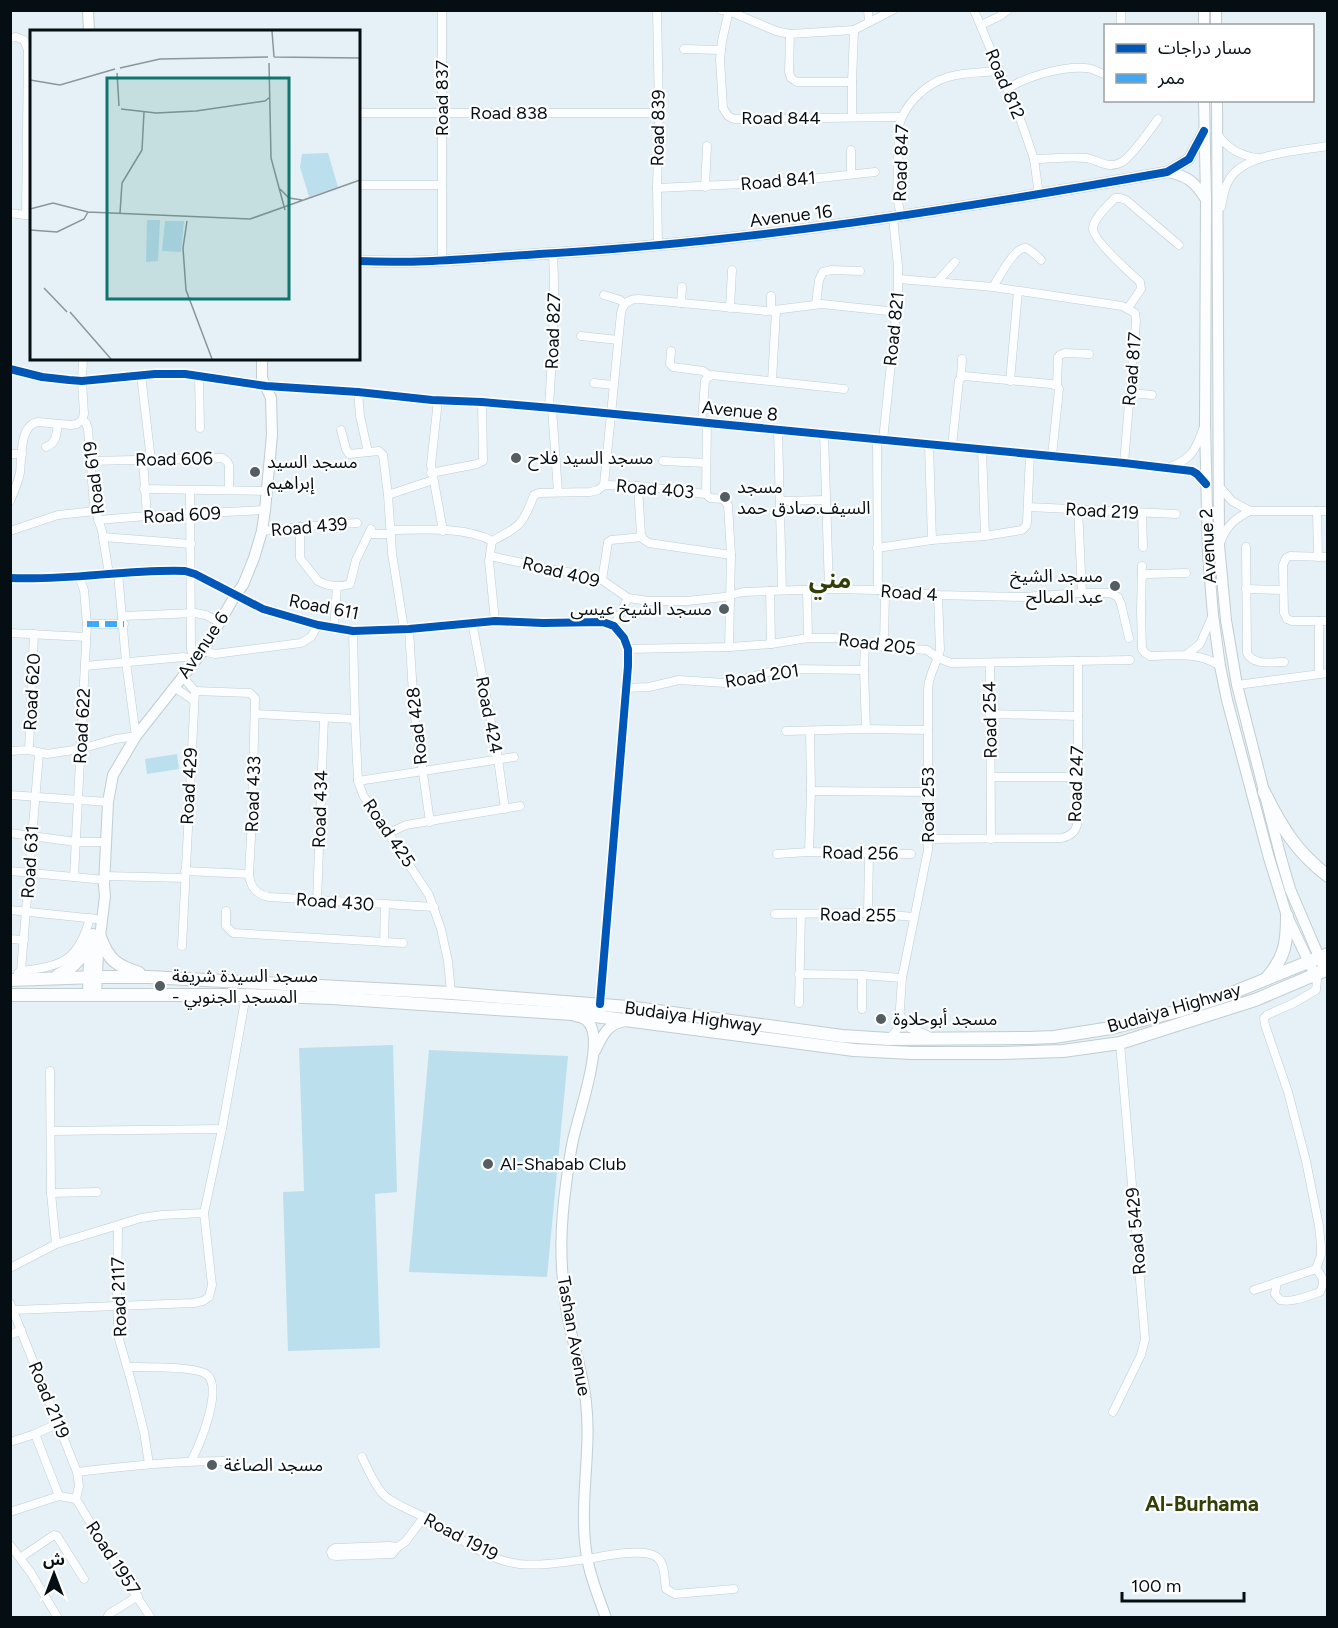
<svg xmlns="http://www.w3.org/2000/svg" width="1338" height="1628" viewBox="0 0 1338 1628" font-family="Figtree,'Noto Sans Arabic',sans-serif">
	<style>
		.green { fill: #bcdfed }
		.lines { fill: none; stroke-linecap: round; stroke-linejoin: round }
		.street-casing { stroke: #c2cdd2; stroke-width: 9 }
		.secondary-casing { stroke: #c2cdd2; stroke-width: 12 }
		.primary-casing { stroke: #c2cdd2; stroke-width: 14 }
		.street { stroke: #fbfdfe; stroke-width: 8 }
		.secondary { stroke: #fbfdfe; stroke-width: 10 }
		.primary { stroke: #fbfdfe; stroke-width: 12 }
		.quiet { stroke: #3fa9f5; stroke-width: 6; stroke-dasharray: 12 6; stroke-linecap: butt }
		.cycleway-casing { stroke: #fff; stroke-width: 11 }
		.cycleway { stroke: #0057b8; stroke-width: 8 }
		.poi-dot { fill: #535d62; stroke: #fff; stroke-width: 2 }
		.labels { text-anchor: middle; stroke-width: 4.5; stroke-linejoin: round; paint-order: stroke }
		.street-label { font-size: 18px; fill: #040e13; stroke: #fff }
		.poi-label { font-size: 18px; fill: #040e13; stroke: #fff; text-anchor: start }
		.quarter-label { font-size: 21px; font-weight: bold; fill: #304008; stroke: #fff }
		.district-label { font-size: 24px; font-weight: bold; fill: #304008; stroke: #fff }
		.inset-road { fill: none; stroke: #8b969b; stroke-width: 1.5 }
		.view { fill: #0f766e; fill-opacity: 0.15; stroke: #0f766e; stroke-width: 3 }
		.inset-edge { fill: none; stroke: #040e13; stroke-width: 3 }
	</style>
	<rect width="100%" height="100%" fill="#e5f1f6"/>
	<g class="green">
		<path d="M177,754L179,769L147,774L145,759Z"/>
		<path d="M393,1045L397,1192L375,1194L380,1348L288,1351L283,1192L304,1191L299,1048Z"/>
		<path d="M429,1050L568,1056L547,1277L409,1272Z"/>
	</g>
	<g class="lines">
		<g class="street-casing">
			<g id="street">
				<path d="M442,10V260"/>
				<path d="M657,10L659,113L657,188L658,246"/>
				<path d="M721,10L729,11L776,31L790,34L854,30L893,10"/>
				<path d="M729,10L722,41L720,59L723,108L728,116L734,119H741L901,117"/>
				<path d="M868,10L869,22"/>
				<path d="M974,10L1022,124L1034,159L1039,195"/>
				<path d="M981,25L1000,16L1008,10"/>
				<path d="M1121,26V10"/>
				<path d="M790,34L789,72L791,78L797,82H852"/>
				<path d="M10,38L16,37L24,40L28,50L26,215"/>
				<path d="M684,49L721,50"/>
				<path d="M1008,88C1029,76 1062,66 1086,68C1092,68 1098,72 1104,74L1106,73"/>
				<path d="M358,113H659"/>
				<path d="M852,117V82L854,30"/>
				<path d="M1218,135C1228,149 1241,156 1258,158"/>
				<path d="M851,150V174"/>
				<path d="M1034,159C1051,159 1069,156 1086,158C1099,160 1108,170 1122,162C1133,155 1149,131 1158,119"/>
				<path d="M358,185H442"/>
				<path d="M705,187L707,146"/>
				<path d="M657,188L783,182L875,172"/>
				<path d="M1221,207C1223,198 1224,188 1229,180C1244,153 1299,151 1328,146"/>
				<path d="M10,213L32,216"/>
				<path d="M901,216L897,197L899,126C902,114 907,106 916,97C941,71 966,74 1000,71"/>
				<path d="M899,279L993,287L1122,306L1135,313L1136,321L1124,463"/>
				<path d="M937,282L955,262"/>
				<path d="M993,287C998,279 1015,246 1026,248C1031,250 1037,256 1041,260"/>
				<path d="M604,295L620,300L625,304"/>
				<path d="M681,303L682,287"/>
				<path d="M816,304L819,280L823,272L831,270L860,271"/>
				<path d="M730,308L732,270"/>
				<path d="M1128,308L1141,289L1140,282C1130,273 1094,241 1093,229C1093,218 1108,206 1115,198H1120L1126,200L1179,245"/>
				<path d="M771,311V296"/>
				<path d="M581,336L618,340"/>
				<path d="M671,351L670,364L673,367L703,371L710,376"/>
				<path d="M10,369L42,377L69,380L82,381L155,374H185L266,386L358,392L432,400L482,402L552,408L1124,463L1192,471L1197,474L1206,484"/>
				<path d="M141,375L151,460"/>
				<path d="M199,376L200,428"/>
				<path d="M961,377L962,359"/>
				<path d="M772,381L776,310"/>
				<path d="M1010,381L1018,291"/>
				<path d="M594,383L613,385"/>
				<path d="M1057,386L1058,357L1060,355L1065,353L1089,354"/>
				<path d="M358,392L360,416L368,452"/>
				<path d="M1130,393L1152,395"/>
				<path d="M438,400L431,465L443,531"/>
				<path d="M549,407C552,356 556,305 553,254"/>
				<path d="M552,408L558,492"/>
				<path d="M82,420L86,423L88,429L94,506L102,531L109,574"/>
				<path d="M702,422L705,381L708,377L712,375L844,389"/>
				<path d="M707,422L706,494L710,498L723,499L728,505L731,555L729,647"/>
				<path d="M341,430L346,449L349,454L379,451L383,455L388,495L392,553L404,629"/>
				<path d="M778,430L782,590"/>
				<path d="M824,434L829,589"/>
				<path d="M877,440L878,590"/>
				<path d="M883,440L898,296V266L893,218"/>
				<path d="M929,445L932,540"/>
				<path d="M952,446L959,380L964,376L1051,384L1057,386L1059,389L1052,456"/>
				<path d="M46,447C57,443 56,434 58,424"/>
				<path d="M982,449L985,536"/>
				<path d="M10,454H22"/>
				<path d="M143,460L147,516"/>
				<path d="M90,461L222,458L227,461L229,465V490"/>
				<path d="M663,461L706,463"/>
				<path d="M1170,467C1191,459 1196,450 1203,429"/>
				<path d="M431,473L477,464L483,461L482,402"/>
				<path d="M604,485L621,313C623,303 629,299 639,299L766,311L822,304L897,312"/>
				<path d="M638,486L641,535L643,539L649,543L731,555"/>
				<path d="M1219,486L1232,501L1250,511H1328"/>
				<path d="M144,489L268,491"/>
				<path d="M190,490L191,650L193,655L197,658"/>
				<path d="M388,495L433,480"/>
				<path d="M10,501C14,492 18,482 20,473C22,458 19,425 38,422L71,425L77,424L82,420L84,414L82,381L83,358"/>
				<path d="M780,501L826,500"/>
				<path d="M1028,507L1176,514"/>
				<path d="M1078,509L1082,593"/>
				<path d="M1317,511L1318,557"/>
				<path d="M1142,513L1143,547"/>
				<path d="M98,520L147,516L265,510"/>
				<path d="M300,527V558L318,581C327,586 340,588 350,584L356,560L371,529"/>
				<path d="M391,530C421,530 466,526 492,541C519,527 523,525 534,495L539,493L590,492L598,490L604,485L638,486L706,494"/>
				<path d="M10,531L58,515L95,511"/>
				<path d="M262,531L312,526L357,523"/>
				<path d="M369,534H391"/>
				<path d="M103,537L191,544"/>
				<path d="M492,541L489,561L495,621"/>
				<path d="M1221,541C1226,526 1236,518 1250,511"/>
				<path d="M1246,547L1247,653C1254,666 1271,662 1284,662"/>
				<path d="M877,548L932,540L985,536L1022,530L1026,526L1027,522L1030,454"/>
				<path d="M490,556L550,569L590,576L602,580L628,598L649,601H687L724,597L743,592L829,589L878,590L938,595L1023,597L1082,593H1110L1118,597L1121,604L1129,638"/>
				<path d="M1328,557L1290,556L1286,558L1283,565L1284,613L1287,619L1292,621H1328"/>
				<path d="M1142,566L1141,610L1142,649L1145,653L1150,656C1176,656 1197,651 1220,666"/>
				<path d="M1142,576L1147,574L1186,573"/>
				<path d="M10,578C69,581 126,569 185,571L195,574L263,609L318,625L353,631L409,629L495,621L543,623L603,622L614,626L624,638L628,649V666L600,1004"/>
				<path d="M602,580L608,542L611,540L642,537"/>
				<path d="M1246,589L1283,590"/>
				<path d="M807,590L808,638"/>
				<path d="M770,591L771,644"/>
				<path d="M123,616L195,613L206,615L219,622"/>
				<path d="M1319,621V674"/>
				<path d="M472,622L498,759L505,809"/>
				<path d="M87,624H124"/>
				<path d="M614,626L628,598"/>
				<path d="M334,628L337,586"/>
				<path d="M409,629L414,711L430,822"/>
				<path d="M353,631L355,719L358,781L363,795L429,895L441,929L448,961L451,993"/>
				<path d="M10,633L86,637"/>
				<path d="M865,643L864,670L866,729"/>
				<path d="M884,647L885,591"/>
				<path d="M628,649L729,647L771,644L808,638H835L884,647L927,650L938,658L951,663L1130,660"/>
				<path d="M203,651L215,654L301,643L311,637L318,625"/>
				<path d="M1186,655L1200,644L1212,617"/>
				<path d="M990,663L991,839"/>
				<path d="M85,666L184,657L195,660"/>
				<path d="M182,676L195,691L182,946"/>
				<path d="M1237,685L1328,673"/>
				<path d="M174,687L193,700"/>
				<path d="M626,688L649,687L679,680L725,683L736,681L776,670L791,669L864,670"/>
				<path d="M195,691L250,693L255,698L252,819L249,874C250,887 257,895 269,897L434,907"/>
				<path d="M256,714L355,719"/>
				<path d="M990,714L1078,716"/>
				<path d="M786,731L866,729L928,730"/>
				<path d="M29,750L34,634"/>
				<path d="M10,751L29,750L47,754L80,749L116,739L136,736L126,662L118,573"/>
				<path d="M991,777H1078"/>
				<path d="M358,781L514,757"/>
				<path d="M811,791L928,792"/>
				<path d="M10,795L108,802"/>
				<path d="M10,833L76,842H107"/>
				<path d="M389,833L406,825L520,806"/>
				<path d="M929,839L1062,838C1073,835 1077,830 1078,819V661"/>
				<path d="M809,852L811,791L810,731"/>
				<path d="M777,854L809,852L911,854"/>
				<path d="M10,871L105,880"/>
				<path d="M185,871L249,874"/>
				<path d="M105,876L185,878"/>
				<path d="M74,877L87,624L84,590L79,577"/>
				<path d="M317,901L324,718"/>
				<path d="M10,910L96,919"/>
				<path d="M226,911V926L233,933L403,943"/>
				<path d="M868,913L869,854"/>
				<path d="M775,914L868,913L914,917"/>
				<path d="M10,939L24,940"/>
				<path d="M384,942L385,905"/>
				<path d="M21,971L39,753"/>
				<path d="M18,973L21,971C63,966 78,961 90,918"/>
				<path d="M799,974L862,975L902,978"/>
				<path d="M799,1003L801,914"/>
				<path d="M862,1009V975"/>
				<path d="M900,1015L910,1028L927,1035"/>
				<path d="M889,1039L896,1031L899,1023L902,978L928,850V690C928,675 937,664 940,650L938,595"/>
				<path d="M50,1071L51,1193L56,1244"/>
				<path d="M51,1131L222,1129"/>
				<path d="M51,1193L97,1192"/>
				<path d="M118,1226L117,1305L119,1339L133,1388L144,1432L149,1464"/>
				<path d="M10,1268L56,1244L141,1218L162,1215L204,1213"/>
				<path d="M1277,1282L1275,1294L1280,1300C1293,1303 1307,1296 1320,1292C1325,1282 1324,1278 1316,1269"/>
				<path d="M1254,1290L1316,1269L1321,1255V1246L1319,1226L1306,1161L1288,1092L1265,1025L1264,1018L1267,1015L1294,1003L1316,990L1317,980L1315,975"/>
				<path d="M10,1303L77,1472L79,1486L76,1499"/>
				<path d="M14,1310L194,1303L203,1301L209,1297L212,1285L204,1213L222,1129L246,995"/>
				<path d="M10,1335L21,1330"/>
				<path d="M128,1367C143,1367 195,1366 206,1374C224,1386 200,1446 191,1461"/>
				<path d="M1113,1412L1141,1355L1145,1339L1120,1043"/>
				<path d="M35,1434L59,1496"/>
				<path d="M10,1442L35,1434L59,1423"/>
				<path d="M362,1457C368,1470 373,1482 382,1493C390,1503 417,1513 430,1520C458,1536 485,1560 519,1564C541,1566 566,1562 588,1559C604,1556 641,1548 655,1556C666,1562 664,1579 666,1589L675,1594L734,1589"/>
				<path d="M77,1472C126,1466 174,1461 223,1461"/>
				<path d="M76,1499L114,1562L151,1618"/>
				<path d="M10,1512L59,1496L76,1499"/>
				<path d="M10,1545L31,1573L58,1618"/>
				<path d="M398,1547L392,1554L336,1556L332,1555L331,1552L332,1550L335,1548L389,1546L398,1547L406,1541L424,1517"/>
				<path d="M20,1558L54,1535L57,1536L84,1579"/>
				<path d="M107,1618L109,1614L138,1596"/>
			</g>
		</g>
		<g class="secondary-casing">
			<g id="secondary">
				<path d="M88,10L89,32"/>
				<path d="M1204,10V26"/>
				<path d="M1216,10V26"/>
				<path d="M1204,100L1206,199L1205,424L1208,554L1213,615L1220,666L1227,700L1269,858L1287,916L1315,975"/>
				<path d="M1217,100L1219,545L1226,620L1237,685L1281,858L1290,889L1325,971"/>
				<path d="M1168,172C1187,176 1194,181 1205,198"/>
				<path d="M358,261C419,264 479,258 539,254C751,242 959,209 1167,172L1189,159L1203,133"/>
				<path d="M88,994L89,958L92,940"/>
				<path d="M96,995L98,953L105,896L104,885L108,802L113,775L136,736L203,651L236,594L243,585L254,558L262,531L265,510L272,435L271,398L262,378V358"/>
				<path d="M575,1016C583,1017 590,1021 592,1029C600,1051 581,1108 575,1132C571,1146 569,1162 567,1177C560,1226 559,1263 567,1313C572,1343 583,1371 586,1402C592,1453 578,1505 587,1557C590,1577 599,1598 606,1618"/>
				<path d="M595,1051C603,1035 606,1025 625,1021"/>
			</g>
		</g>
		<g class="primary-casing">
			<g id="primary">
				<path d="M1264,792C1281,826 1296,852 1328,876"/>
				<path d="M100,937C109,961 116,965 139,973"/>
				<path d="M58,975C77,967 84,953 93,935"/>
				<path d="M1267,978C1285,957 1287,943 1287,916"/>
				<path d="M10,980L97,977H149L451,993L628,1007L842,1036L889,1039L1029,1038L1054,1037L1111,1028L1179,1011L1222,997L1328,954"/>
				<path d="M10,995H246L332,998L587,1015L854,1050L912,1053H1002L1063,1051L1120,1043L1255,1000L1328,969"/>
			</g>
		</g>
		<use href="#street" class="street"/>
		<use href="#secondary" class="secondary"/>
		<use href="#primary" class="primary"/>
		<path class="quiet" d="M87,624H124"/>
		<g class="cycleway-casing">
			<g id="cycleway">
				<path d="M358,261C419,264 479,258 539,254C751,242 959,209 1167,172L1189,159L1204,131"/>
				<path d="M10,369L42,377L69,380L82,381L155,374H185L266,386L358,392L432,400L482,402L552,408L1124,463L1192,471L1197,474L1206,484"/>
				<path d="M10,578C69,581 126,569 185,571L195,574L263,609L318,625L353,631L409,629L495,621L543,623L603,622L614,626L624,638L628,649V666L600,1004"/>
			</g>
		</g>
		<use href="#cycleway" class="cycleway"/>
	</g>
	<g class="poi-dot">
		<circle cx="516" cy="458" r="6"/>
		<circle cx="255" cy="472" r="6"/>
		<circle cx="725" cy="497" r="6"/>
		<circle cx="1115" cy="586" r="6"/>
		<circle cx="724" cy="609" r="6"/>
		<circle cx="160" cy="986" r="6"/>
		<circle cx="881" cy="1019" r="6"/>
		<circle cx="488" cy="1164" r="6"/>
		<circle cx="212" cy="1465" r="6"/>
	</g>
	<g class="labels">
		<g class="street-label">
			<text transform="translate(1005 84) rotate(67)" y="6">Road 812</text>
			<text transform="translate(442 98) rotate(-90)" y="6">Road 837</text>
			<text x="509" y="119">Road 838</text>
			<text x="781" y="124">Road 844</text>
			<text transform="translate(658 128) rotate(-89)" y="6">Road 839</text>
			<text transform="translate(901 163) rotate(-88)" y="6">Road 847</text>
			<text transform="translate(778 181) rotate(-5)" y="6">Road 841</text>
			<text transform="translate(791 216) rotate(-7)" y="6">Avenue 16</text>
			<text transform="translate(894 329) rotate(-84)" y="6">Road 821</text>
			<text transform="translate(553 331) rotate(-88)" y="6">Road 827</text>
			<text transform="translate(1132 369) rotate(-85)" y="6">Road 817</text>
			<text transform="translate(740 411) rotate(6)" y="6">Avenue 8</text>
			<text transform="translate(174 459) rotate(-1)" y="6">Road 606</text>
			<text transform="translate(94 478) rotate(-97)" y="6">Road 619</text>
			<text transform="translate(655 489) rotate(5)" y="6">Road 403</text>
			<text transform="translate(1102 511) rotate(3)" y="6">Road 219</text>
			<text transform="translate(182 515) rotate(-3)" y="6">Road 609</text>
			<text transform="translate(309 527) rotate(-5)" y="6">Road 439</text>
			<text transform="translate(1208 546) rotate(-93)" y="6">Avenue 2</text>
			<text transform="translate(561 572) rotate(14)" y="6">Road 409</text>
			<text transform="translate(909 593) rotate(4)" y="6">Road 4</text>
			<text transform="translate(324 607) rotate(11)" y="6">Road 611</text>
			<text transform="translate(877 644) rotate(7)" y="6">Road 205</text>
			<text transform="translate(203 645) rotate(-56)" y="6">Avenue 6</text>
			<text transform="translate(762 676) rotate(-9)" y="6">Road 201</text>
			<text transform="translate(32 692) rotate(-87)" y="6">Road 620</text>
			<text transform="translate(489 715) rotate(79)" y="6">Road 424</text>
			<text transform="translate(990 720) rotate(-91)" y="6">Road 254</text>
			<text transform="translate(82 726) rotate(-87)" y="6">Road 622</text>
			<text transform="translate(417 726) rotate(-96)" y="6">Road 428</text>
			<text transform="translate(1076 784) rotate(-88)" y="6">Road 247</text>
			<text transform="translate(189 786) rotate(-87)" y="6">Road 429</text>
			<text transform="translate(253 794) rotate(-88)" y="6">Road 433</text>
			<text transform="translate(928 805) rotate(-90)" y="6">Road 253</text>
			<text transform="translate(320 809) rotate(-88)" y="6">Road 434</text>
			<text transform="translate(389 833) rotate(56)" y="6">Road 425</text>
			<text transform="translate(860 853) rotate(1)" y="6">Road 256</text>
			<text transform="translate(30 862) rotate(-86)" y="6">Road 631</text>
			<text transform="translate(335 902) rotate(4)" y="6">Road 430</text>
			<text transform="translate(858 915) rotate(1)" y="6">Road 255</text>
			<text transform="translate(1174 1008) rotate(-16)" y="6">Budaiya Highway</text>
			<text transform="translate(693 1017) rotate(8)" y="6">Budaiya Highway</text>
			<text transform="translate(1136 1231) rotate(-95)" y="6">Road 5429</text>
			<text transform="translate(119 1297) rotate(-92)" y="6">Road 2117</text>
			<text transform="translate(574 1336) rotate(80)" y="6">Tashan Avenue</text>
			<text transform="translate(49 1400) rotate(68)" y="6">Road 2119</text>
			<text transform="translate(461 1537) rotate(28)" y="6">Road 1919</text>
			<text transform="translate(113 1558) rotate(57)" y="6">Road 1957</text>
		</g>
		<g class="poi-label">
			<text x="528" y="464">مسجد السيد فلاح</text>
			<text x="267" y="468">مسجد السيد<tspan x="267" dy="21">إبراهيم</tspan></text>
			<text x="737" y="493">مسجد<tspan x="737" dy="21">السيف.صادق حمد</tspan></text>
			<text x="1103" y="582" text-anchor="end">مسجد الشيخ<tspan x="1103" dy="21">عبد الصالح</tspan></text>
			<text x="712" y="615" text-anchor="end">مسجد الشيخ عيسى</text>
			<text x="172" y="982">مسجد السيدة شريفة<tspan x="172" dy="21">- المسجد الجنوبي</tspan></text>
			<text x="893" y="1025">مسجد أبوحلاوة</text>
			<text x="500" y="1170">Al-Shabab Club</text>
			<text x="224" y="1471">مسجد الصاغة</text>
		</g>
		<g class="quarter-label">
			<text x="1202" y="1511">Al-Burhama</text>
		</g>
		<g class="district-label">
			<text x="830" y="588">مني</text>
		</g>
	</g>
	<g transform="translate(30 30)">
		<rect width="330" height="330" fill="#e5f1f6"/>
		<path d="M298,123L308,157L279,167L270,137L272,124ZM117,190H130L128,231L116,232ZM135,191H154L151,222L132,221Z" fill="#bcdfed"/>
		<path class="inset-road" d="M242,1L244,27M244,27L330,28M239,33L241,128L255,180M90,38L130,29L238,27M87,43L89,76M0,50L30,55L85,39M91,79L126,83L166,81L235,71L240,67M250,159L259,168L272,170M0,179L23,173L58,182L220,189L330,150M90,183L92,153L112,120L114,82M157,191L153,218L156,260L182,329M0,200L27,202L54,189L58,182M14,258L37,282M40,282L81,329"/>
		<path class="view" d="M77,48H259V269H77Z"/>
		<rect width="330" height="330" class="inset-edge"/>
	</g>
	<rect width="1338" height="1628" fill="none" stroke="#040e13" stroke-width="24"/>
	<rect x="1104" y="24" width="210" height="78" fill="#ffffff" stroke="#9b9fa1" stroke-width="1.5"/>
	<rect x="1116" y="44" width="30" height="9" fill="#0057b8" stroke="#9b9fa1" stroke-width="1.5"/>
	<text x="1158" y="54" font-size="18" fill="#040e13">مسار دراجات</text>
	<rect x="1116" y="74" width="30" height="9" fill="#3fa9f5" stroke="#9b9fa1" stroke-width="1.5"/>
	<text x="1158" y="84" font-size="18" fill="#040e13">ممر</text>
	<g transform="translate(54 1574)" stroke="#ffffff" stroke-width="4.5" paint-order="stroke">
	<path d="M0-4.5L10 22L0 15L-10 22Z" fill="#040e13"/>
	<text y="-9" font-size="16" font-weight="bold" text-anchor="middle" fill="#040e13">ش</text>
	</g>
	<path d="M1122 1592v9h122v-9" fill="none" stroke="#040e13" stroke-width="3"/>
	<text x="1131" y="1592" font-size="18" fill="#040e13" stroke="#ffffff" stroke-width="4.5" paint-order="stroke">100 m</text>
</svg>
